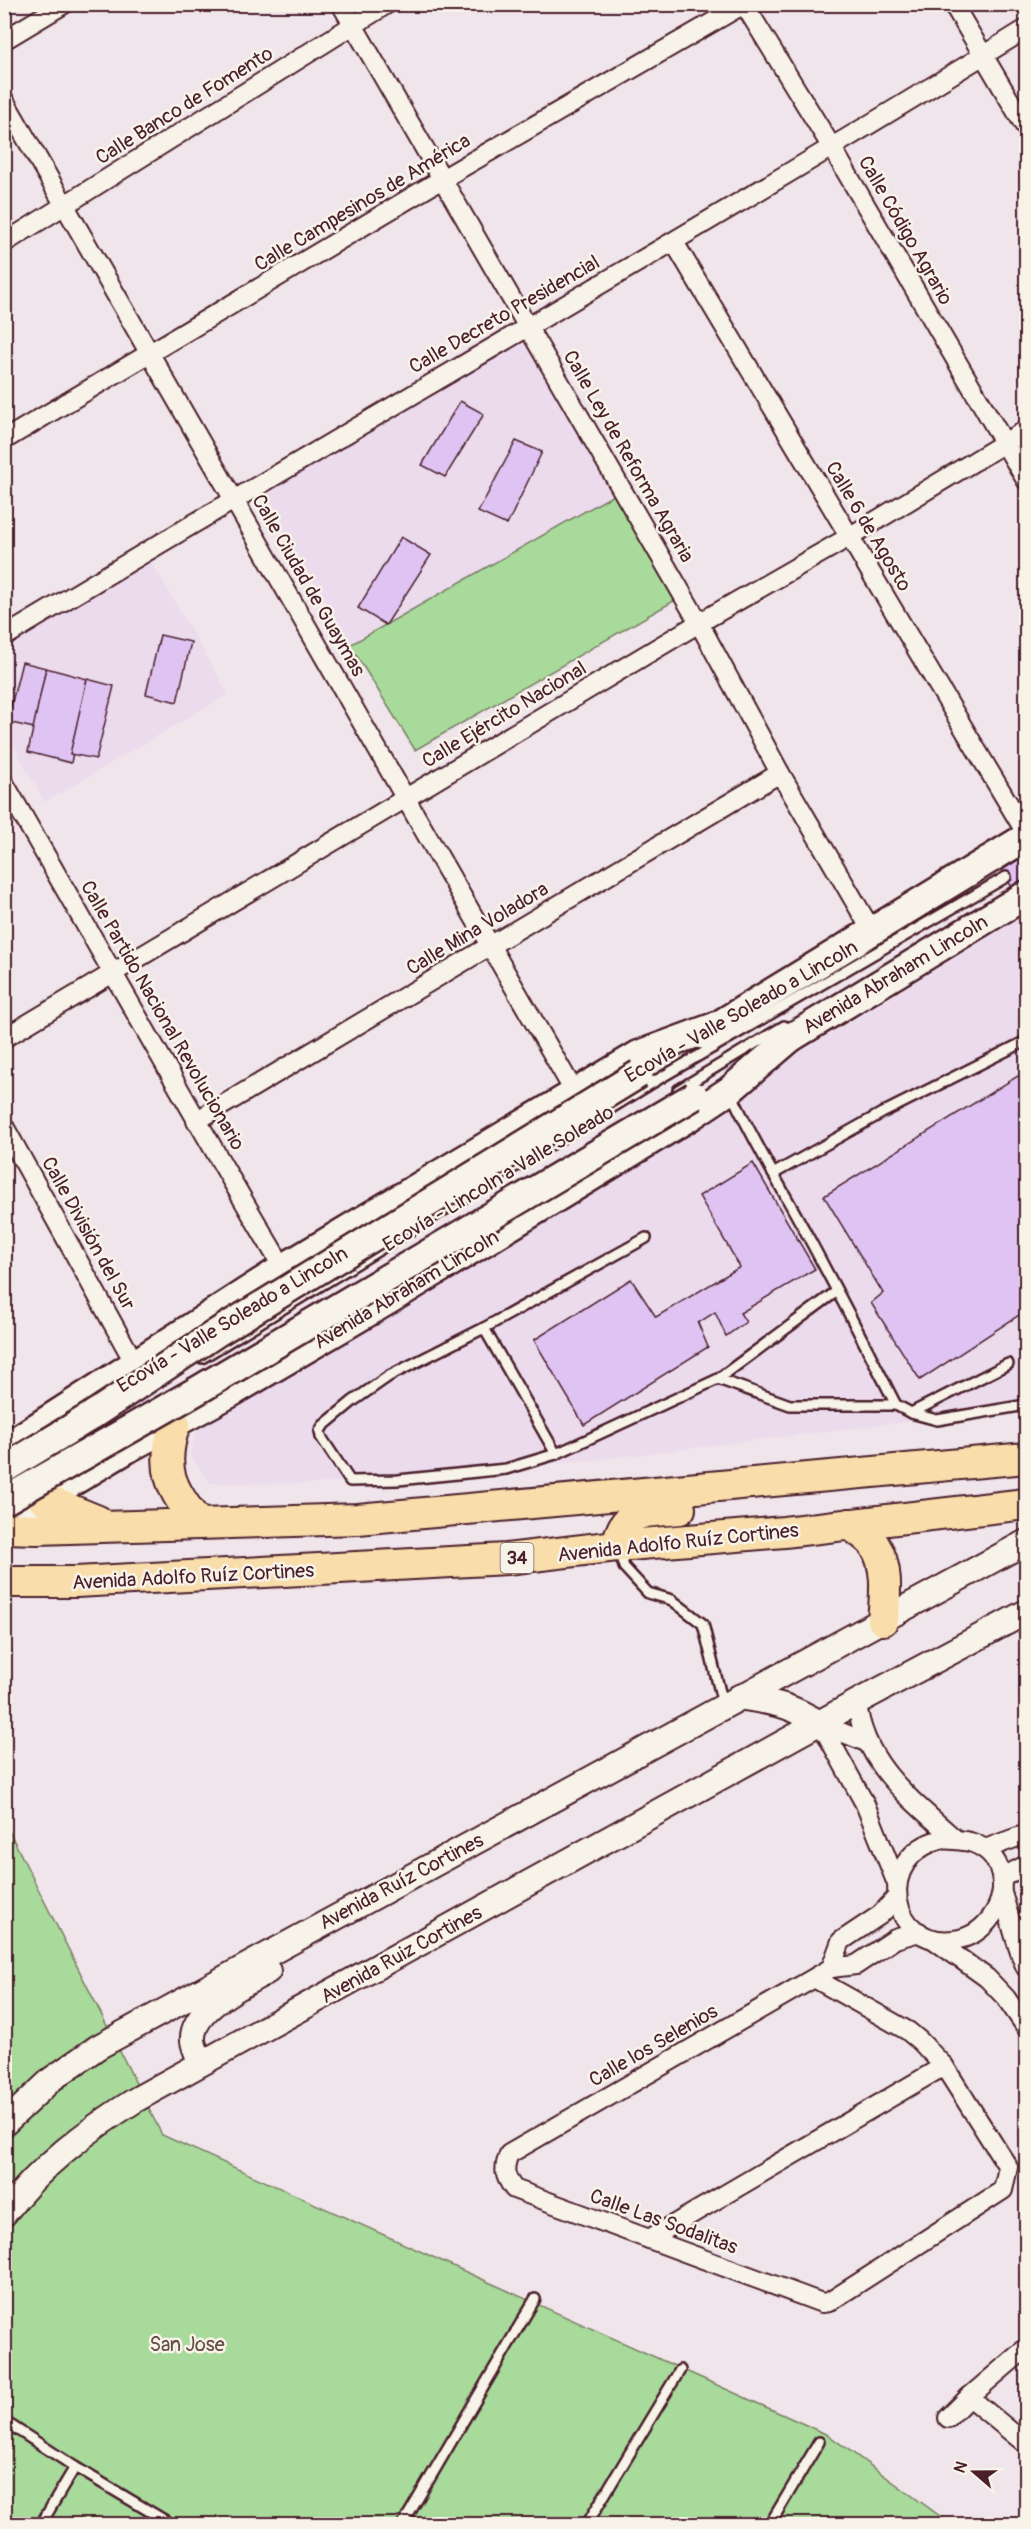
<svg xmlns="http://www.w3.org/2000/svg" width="1031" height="2529" viewBox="0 0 1031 2529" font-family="Pangolin,sans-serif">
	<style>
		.built { fill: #ebdbed }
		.green { fill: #a8da9b; stroke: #797c63; stroke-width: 1.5 }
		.building { fill: #dfc4f3; stroke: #4a1f2b; stroke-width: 1.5 }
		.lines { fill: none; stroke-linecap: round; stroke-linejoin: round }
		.service-casing { stroke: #4a1f2b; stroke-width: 14 }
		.minor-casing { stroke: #4a1f2b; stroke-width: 22 }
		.tertiary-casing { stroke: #4a1f2b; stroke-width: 28 }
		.secondary-casing { stroke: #4a1f2b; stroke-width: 32 }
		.primary-casing { stroke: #4a1f2b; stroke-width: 34 }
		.service { stroke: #f7f3e8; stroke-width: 9 }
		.minor { stroke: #f7f3e8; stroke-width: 18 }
		.tertiary { stroke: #f7f3e8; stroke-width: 24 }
		.secondary { stroke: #f7f3e8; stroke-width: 27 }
		.primary { stroke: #f9deab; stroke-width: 30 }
		.secondary-bridge-casing { stroke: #4a1f2b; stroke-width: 32; stroke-linecap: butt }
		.secondary-bridge { stroke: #f7f3e8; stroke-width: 27 }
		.labels { text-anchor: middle; stroke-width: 5; stroke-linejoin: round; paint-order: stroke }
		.shield { fill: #f7f3e8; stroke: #7e5f64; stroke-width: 1.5 }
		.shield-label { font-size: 18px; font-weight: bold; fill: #4a1f2b }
		.street-label { font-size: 20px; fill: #4a1f2b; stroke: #f7f3e8 }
		.park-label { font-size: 20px; fill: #624e47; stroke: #f7f3e8 }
	</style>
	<rect width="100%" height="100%" fill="#f0e5eb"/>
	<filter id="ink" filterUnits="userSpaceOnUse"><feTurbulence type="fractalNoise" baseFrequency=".0167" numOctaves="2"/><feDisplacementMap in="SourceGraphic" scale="12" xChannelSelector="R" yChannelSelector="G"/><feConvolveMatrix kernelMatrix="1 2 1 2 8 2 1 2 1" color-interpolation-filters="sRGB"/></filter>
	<g filter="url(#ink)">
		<g class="built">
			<path d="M523,335L617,493L350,645L262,495Z"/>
			<path d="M149,558L228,694L45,802L5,731L4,641Z"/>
			<path d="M1026,914V1407L600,1459L315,1484L210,1483L190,1455L200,1420Z"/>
		</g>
		<g class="green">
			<path d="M617,493L679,598L415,750L350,645Z"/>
			<path d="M4,1821L162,2135L828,2435L951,2524H5Z"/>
		</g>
		<g class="building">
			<path d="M460,401L484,414L445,477L422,465Z"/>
			<path d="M516,441L542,452L507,525L478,512Z"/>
			<path d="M401,537L431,555L386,625L358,608Z"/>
			<path d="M160,635L191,642L177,702L146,694Z"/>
			<path d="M22,662L46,668L34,728L7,722Z"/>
			<path d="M46,668L87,679L71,763L28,752Z"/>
			<path d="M87,679L114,686L96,759L70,754Z"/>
			<path d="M1026,855V886L1015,893L1002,870Z"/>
			<path d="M1026,1071V1321L1022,1313L920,1380L871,1303L883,1293L824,1196Z"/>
			<path d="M753,1163L815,1269L740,1313L746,1322L726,1336L715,1312L698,1323L708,1347L584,1425L534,1340L631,1279L656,1317L740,1267L699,1196Z"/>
		</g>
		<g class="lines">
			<g class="service-casing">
				<g id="service">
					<path d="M678,1090L784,1026"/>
					<path d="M731,1093C755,1144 784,1192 811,1242C840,1296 868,1350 896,1405H790L718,1379L837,1291"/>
					<path d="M773,1174L882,1113L1026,1041"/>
					<path d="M646,1238L484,1328L389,1376L353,1401L323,1426L320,1431L321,1437L350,1481L398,1480L506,1469L556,1454L718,1379"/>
					<path d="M484,1328L556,1454"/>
					<path d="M202,1358L662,1077L1006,877"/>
					<path d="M896,1405L911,1413L937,1420L1026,1405"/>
					<path d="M911,1413L1008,1364"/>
					<path d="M619,1551L624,1567L648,1593L672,1600L703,1624L723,1704"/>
					<path d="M4,2421L75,2467L171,2524"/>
					<path d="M41,2524L75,2467"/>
					<path d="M403,2524L535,2299"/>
					<path d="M587,2524L680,2370"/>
					<path d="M770,2524L819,2442"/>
				</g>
			</g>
			<g class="minor-casing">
				<g id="minor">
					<path d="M341,4L699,623L780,773L873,933"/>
					<path d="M744,4L831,146L1026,480"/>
					<path d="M953,4L1026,128"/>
					<path d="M4,40L64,4"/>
					<path d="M4,100L575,1093"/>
					<path d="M674,242L1026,833"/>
					<path d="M4,243L387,4"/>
					<path d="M4,440L442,179L744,4"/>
					<path d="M4,637C343,432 689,237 1026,29"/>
					<path d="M4,783C98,945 188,1108 283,1268"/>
					<path d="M4,1038L699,623L849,537L1026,430"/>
					<path d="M196,1121L780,773"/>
					<path d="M4,1126L134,1362"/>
					<path d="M857,1702C863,1765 913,1801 956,1840"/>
					<path d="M821,1724L865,1804L897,1884"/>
					<path d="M821,1724L866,1742"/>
					<path d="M942,1839C951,1840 961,1840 970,1842C1004,1852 1010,1890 992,1916C983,1929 970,1938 954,1940C889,1948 873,1856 942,1839Z"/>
					<path d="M985,1849L1026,1834"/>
					<path d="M1003,1877L1026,1865"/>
					<path d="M1002,1893C1010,1917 1016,1946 1026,1968"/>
					<path d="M933,1939L987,1978L1006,1998L1026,2027"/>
					<path d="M831,1968L841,1941L880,1915L897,1897"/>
					<path d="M814,1978L908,2031L920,2041L944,2066L1008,2167L1003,2190L829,2302L822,2303L514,2189C504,2176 503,2169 509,2154L814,1978L831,1968L856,1965L895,1939L919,1932"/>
					<path d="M649,2239L944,2066"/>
					<path d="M969,2397L1026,2444"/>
					<path d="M948,2418L969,2397L1026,2348"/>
				</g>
			</g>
			<g class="tertiary-casing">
				<g id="tertiary">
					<path d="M739,1697C775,1703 789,1704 821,1724"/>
					<path d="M201,2063C198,2056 194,2048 193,2041C190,2009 245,1984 268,1971"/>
					<path d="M4,2124L52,2079L98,2047L1026,1542"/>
					<path d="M4,2214C40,2166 86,2131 137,2099L857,1702L1026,1612"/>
				</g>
			</g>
			<g class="secondary-casing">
				<g id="secondary">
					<path d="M702,1035L1026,837"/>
					<path d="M779,1045L1026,895"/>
					<path d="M4,1448L283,1268L638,1055L719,1025"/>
					<path d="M4,1523L129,1448L231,1393L389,1300L691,1116L730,1090L794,1035"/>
				</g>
			</g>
			<g class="primary-casing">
				<g id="primary">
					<path d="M175,1424C160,1468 170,1489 199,1524"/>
					<path d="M7,1471L44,1499L98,1521"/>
					<path d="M850,1524C858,1531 870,1538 875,1546C889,1567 885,1597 883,1620"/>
					<path d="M4,1528L37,1529L358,1519L1026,1458"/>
					<path d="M617,1546C625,1506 645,1513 680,1509"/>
					<path d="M4,1582H76L507,1559L617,1546L784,1532L1026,1504"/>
				</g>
			</g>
			<use href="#service" class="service"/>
			<use href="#minor" class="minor"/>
			<use href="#tertiary" class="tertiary"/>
			<use href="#secondary" class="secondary"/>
			<use href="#primary" class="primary"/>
			<g class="secondary-bridge-casing">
				<g id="secondary-bridge">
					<path d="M4,1469L88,1418L218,1332L639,1074"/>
					<path d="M4,1501L200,1389L694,1096"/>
				</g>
			</g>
			<use href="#secondary-bridge" class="secondary-bridge"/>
		</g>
	</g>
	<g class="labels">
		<rect class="shield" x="500.5" y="1543" width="33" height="30" rx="4.5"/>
		<g class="shield-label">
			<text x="517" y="1564">34</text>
		</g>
		<g class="street-label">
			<text transform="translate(184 105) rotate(-32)" y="7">Calle Banco de Fomento</text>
			<text transform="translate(362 202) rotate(-31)" y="7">Calle Campesinos de América</text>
			<text transform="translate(906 230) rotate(60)" y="7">Calle Código Agrario</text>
			<text transform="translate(504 314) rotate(-30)" y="7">Calle Decreto Presidencial</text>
			<text transform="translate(629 456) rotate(60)" y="7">Calle Ley de Reforma Agraria</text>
			<text transform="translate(869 526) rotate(59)" y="7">Calle 6 de Agosto</text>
			<text transform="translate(309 585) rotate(60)" y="7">Calle Ciudad de Guaymas</text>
			<text transform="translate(504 714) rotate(-31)" y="7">Calle Ejército Nacional</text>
			<text transform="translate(477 928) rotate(-31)" y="7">Calle Mina Voladora</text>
			<text transform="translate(895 974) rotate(-31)" y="7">Avenida Abraham Lincoln</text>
			<text transform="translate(741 1011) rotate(-30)" y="7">Ecovía - Valle Soleado a Lincoln</text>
			<text transform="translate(163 1015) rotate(60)" y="7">Calle Partido Nacional Revolucionario</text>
			<text transform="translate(498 1178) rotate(-31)" y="7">Ecovía - Lincoln a Valle Soleado</text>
			<text transform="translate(89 1233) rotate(61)" y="7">Calle División del Sur</text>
			<text transform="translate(406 1289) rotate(-31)" y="7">Avenida Abraham Lincoln</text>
			<text transform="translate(232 1319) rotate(-31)" y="7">Ecovía - Valle Soleado a Lincoln</text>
			<text transform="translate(678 1542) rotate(-6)" y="7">Avenida Adolfo Ruíz Cortines</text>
			<text transform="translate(193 1576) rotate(-3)" y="7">Avenida Adolfo Ruíz Cortines</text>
			<text transform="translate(401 1881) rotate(-28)" y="7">Avenida Ruíz Cortines</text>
			<text transform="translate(401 1954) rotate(-29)" y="7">Avenida Ruiz Cortines</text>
			<text transform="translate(653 2045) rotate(-30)" y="7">Calle los Selenios</text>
			<text transform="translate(664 2221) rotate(20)" y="7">Calle Las Sodalitas</text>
		</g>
		<g class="park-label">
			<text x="187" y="2351">San Jose</text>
		</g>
	</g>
	<rect width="1031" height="2529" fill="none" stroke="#f7f3e8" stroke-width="24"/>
	<rect x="12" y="12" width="1007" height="2505" fill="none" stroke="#4a1f2b" stroke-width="2" filter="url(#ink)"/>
	<g transform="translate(974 2472) rotate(290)" stroke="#f7f3e8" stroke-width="4.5" paint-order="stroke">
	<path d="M0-4.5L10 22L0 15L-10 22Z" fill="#4a1f2b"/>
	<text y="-9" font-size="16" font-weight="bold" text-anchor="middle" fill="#4a1f2b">N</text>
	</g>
</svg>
